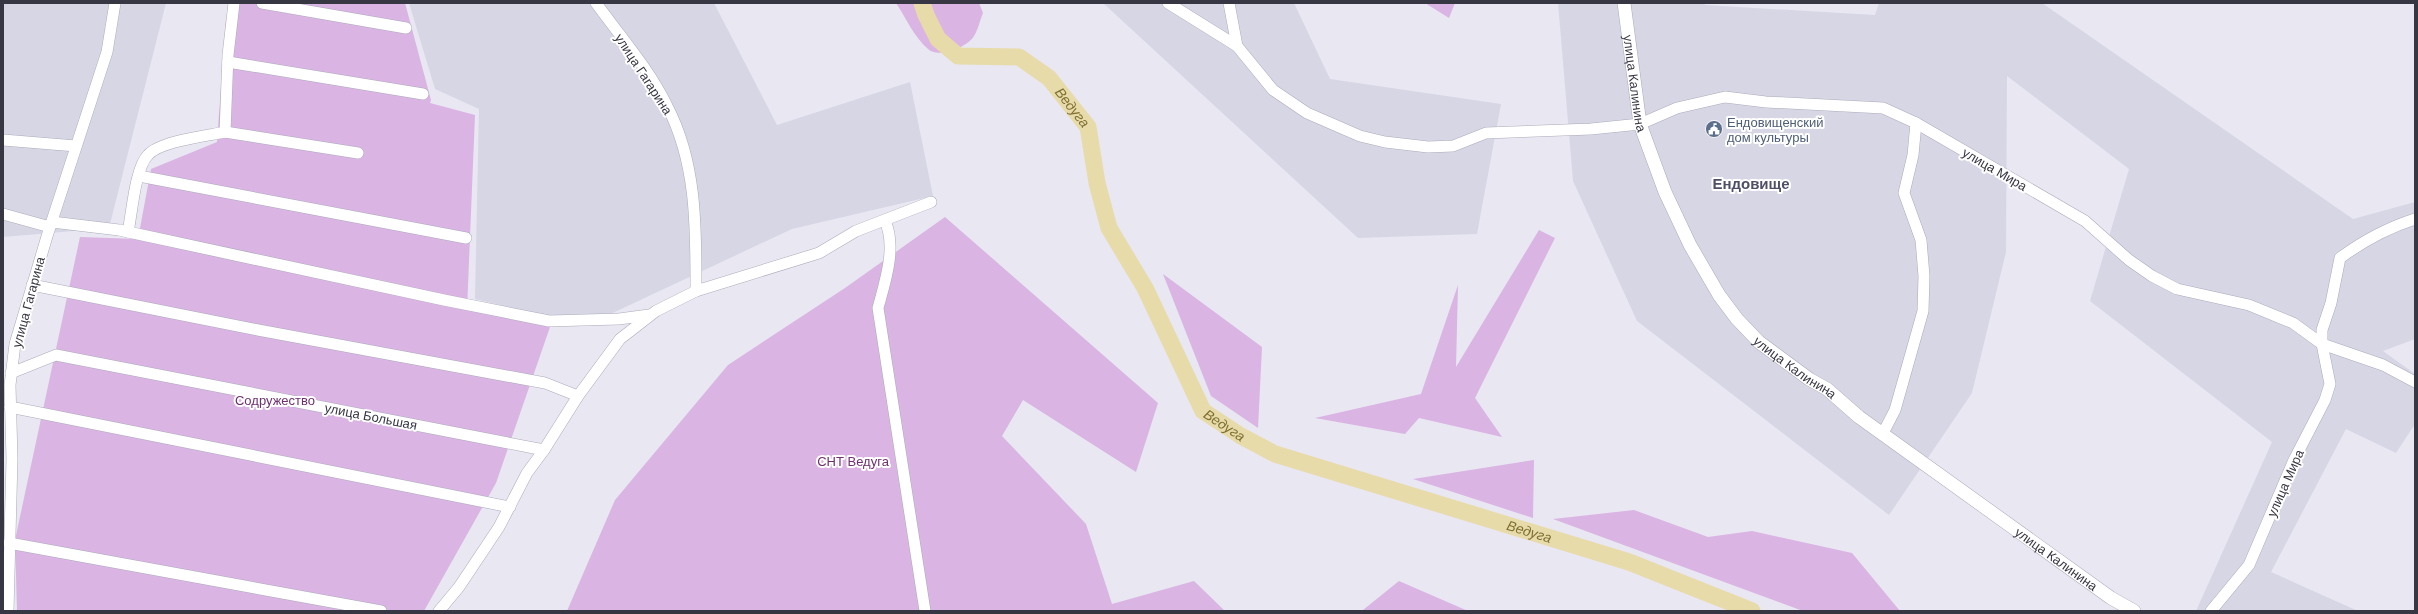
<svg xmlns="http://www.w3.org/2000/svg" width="2418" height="614" viewBox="0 0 2418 614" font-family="Arial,sans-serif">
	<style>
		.residential { fill: #d7d6e5 }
		.green { fill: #dab4e2 }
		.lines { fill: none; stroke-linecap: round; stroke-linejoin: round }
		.river { stroke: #e8dbaa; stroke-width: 17 }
		.minor-casing { stroke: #ababbc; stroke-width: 12 }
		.tertiary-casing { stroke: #ababbc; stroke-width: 14 }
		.minor { stroke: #fff; stroke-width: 11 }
		.tertiary { stroke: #fff; stroke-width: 13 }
		.labels { text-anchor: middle; stroke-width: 4; stroke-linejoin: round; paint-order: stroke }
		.street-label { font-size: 13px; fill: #373744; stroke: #fff }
		.service-label { font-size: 13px; fill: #4e5e75; stroke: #fff; text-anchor: start }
		.park-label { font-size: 13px; fill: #6f306f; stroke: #fff }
		.water-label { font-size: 14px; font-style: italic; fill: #7f7031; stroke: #fff }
		.quarter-label { font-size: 15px; font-weight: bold; fill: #4f5066; stroke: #fff }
	</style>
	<rect width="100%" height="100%" fill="#e8e7f2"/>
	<g class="residential">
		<path d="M3,3H166L109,228L3,237Z"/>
		<path d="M409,3H714L777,125L910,82L933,196L792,229L587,325L475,299L479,109L435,89Z"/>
		<path d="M1103,3H1294L1330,79L1501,104L1477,234L1358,238Z"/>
		<path d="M1558,3H1704L1705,5L1875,15L1879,3H2042L2353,219L2415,202V339L2383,351L2415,374V424L2396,453L2346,429L2271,572L2358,611H2196L2272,442L2090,301L2129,169L2007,76L2006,252L1972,393L1889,515L1637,321L1573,181Z"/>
	</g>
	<g class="green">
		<path d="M241,3H405L431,100L430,103L475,115L467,310L550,327L496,483L424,611H17L15,540L80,237L138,239L151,169L217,142L226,19Z"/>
		<path d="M896,3H979L983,13C980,20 978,30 974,36C968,47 938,59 928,49C914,37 906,18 896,3Z"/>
		<path d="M1425,3H1455L1449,18Z"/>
		<path d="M945,217L1158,403L1136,472L1023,400L1002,436L1086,524L1112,604L1194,581L1225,611H567L615,500L728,365L845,288Z"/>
		<path d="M1539,230L1555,238L1475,398L1502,437L1419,418L1405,434L1315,418L1421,394L1458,285L1456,367Z"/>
		<path d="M1163,274L1262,347L1258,428L1211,396Z"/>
		<path d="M1534,460L1533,518L1413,479Z"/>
		<path d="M1634,510L1708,537L1752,531L1852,553L1900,611H1803L1553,519Z"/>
		<path d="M1399,581L1468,611H1356L1363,610Z"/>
	</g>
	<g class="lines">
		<path class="river" id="s1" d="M922,3L926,15L938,39L958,56L1019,57L1049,78L1088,127L1097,183L1109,228L1145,288L1203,411L1241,436L1275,454L1629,562L1752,611"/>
		<g class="minor-casing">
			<g id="minor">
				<path d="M262,3L406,28"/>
				<path d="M596,3C620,36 649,69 667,106C697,163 696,228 696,291"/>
				<path d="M1168,3L1237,46L1273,90L1307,113L1360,136L1385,142L1428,147L1453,146L1486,133L1591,129L1640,124L1677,108L1725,97L1766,102L1883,108L1916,123L2085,221L2129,260L2152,276L2177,289L2249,305L2293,323L2322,344L2330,384L2325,400L2294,460L2249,565L2211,611"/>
				<path d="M1229,3L1237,46"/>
				<path d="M228,62L423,94"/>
				<path d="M225,132L358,153"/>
				<path d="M3,140L76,146"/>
				<path d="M139,176L466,238"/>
				<path d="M3,214L50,227"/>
				<path d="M2415,219C2387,228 2363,241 2340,258L2331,303L2322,330V344L2383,365L2415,382"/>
				<path d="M885,221C897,247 885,282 878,308L925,611"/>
				<path d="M52,222L119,230L444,300L549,321L619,319L649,315"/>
				<path d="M128,232C132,213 135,168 148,155C160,141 206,136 225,132L228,55L234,3"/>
				<path d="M32,285L258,330L545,383L578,396"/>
				<path d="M11,373L56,355L544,450"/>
				<path d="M10,407L510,507"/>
				<path d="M1883,433L1895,410L1923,311L1924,276L1921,240L1904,193L1913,155L1916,123"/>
				<path d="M9,543L381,611"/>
				<path d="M8,611L12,459L10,385L15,344L48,233L107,52L115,3"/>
				<path d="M439,611L459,587L499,527L527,473L544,450L578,396L620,339L656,311L696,291L819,253L856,231L931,202"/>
			</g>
		</g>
		<g class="tertiary-casing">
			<g id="tertiary">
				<path id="s2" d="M1624,3L1640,124L1665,192L1690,245L1719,295L1737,319L1759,342L1809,379L1827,389L1859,417L2111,598L2134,611"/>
			</g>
		</g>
		<use href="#minor" class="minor"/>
		<use href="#tertiary" class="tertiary"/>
	</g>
	<defs>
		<g id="civic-disc" transform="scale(0.9)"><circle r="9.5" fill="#5c6f8a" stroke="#fff"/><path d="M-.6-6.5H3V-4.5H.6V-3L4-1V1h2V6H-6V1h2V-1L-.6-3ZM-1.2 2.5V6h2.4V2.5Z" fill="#fff"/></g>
	</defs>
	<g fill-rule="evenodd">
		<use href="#civic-disc" x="1714" y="129"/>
	</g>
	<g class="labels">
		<g class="street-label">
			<text transform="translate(644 74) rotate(57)" y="5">улица Гагарина</text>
			<text dy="5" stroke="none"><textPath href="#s2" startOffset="81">улица Калинина</textPath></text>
			<text transform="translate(1995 169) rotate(30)" y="5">улица Мира</text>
			<text transform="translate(28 302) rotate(-75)" y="5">улица Гагарина</text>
			<text dy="5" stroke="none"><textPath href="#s2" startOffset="417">улица Калинина</textPath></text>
			<text transform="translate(371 416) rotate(11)" y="5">улица Большая</text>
			<text transform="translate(2285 483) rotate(-66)" y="5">улица Мира</text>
			<text dy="5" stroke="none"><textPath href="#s2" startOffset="741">улица Калинина</textPath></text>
		</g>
		<g class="service-label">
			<text x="1727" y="127">Ендовищенский<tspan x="1727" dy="15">дом культуры</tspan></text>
		</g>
		<g class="park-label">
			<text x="275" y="405">Содружество</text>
			<text x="853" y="466">СНТ Ведуга</text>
		</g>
		<g class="water-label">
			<text dy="5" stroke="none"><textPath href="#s1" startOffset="201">Ведуга</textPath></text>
			<text dy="5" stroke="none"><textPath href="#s1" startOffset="561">Ведуга</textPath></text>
			<text dy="5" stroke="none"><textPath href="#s1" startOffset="885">Ведуга</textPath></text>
		</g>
		<g class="quarter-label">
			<text x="1751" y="189">Ендовище</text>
		</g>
	</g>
	<rect width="2418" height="614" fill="none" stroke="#373744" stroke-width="8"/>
</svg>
